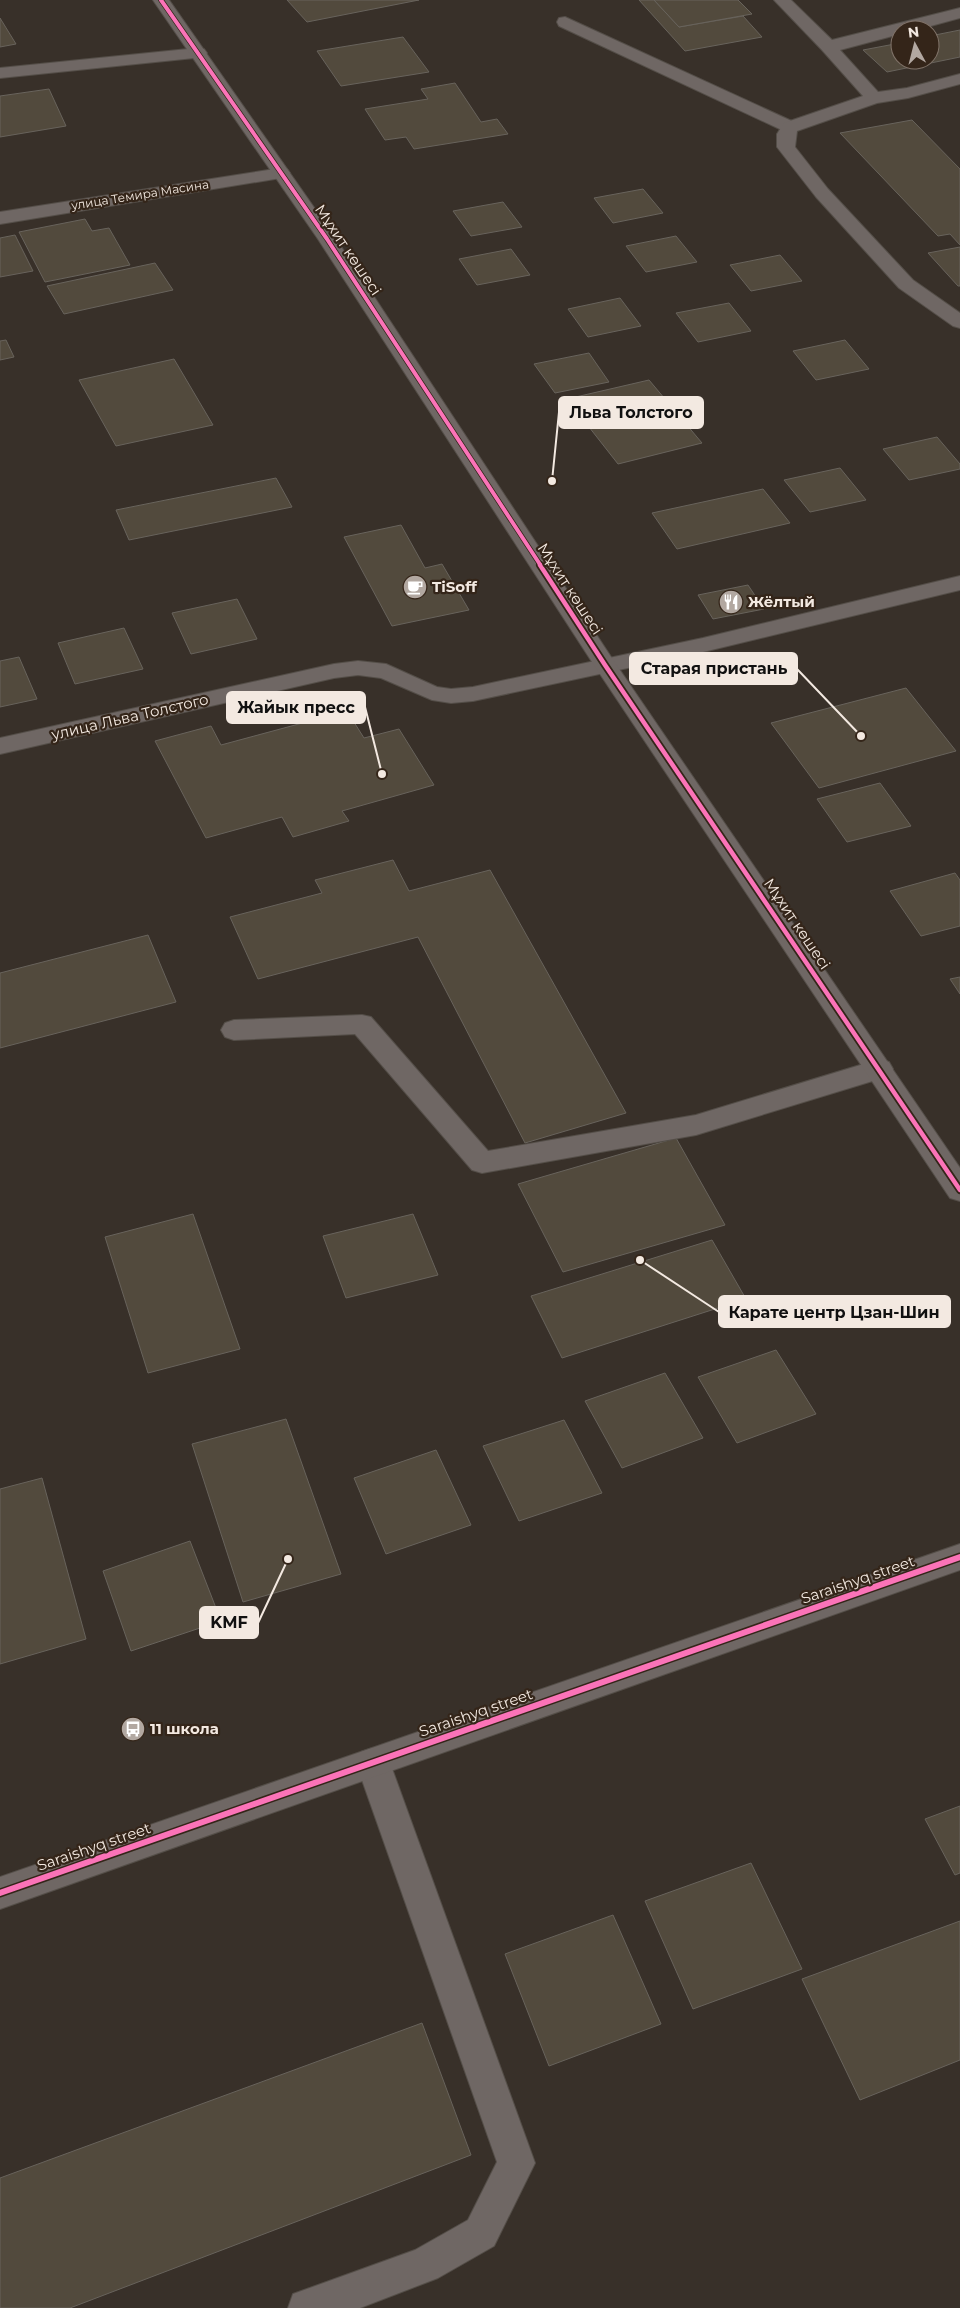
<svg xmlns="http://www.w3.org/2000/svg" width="960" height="2308" viewBox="0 0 960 2308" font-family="Montserrat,sans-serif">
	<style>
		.building { fill: #524a3d; stroke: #68635c }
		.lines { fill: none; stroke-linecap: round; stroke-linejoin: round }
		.service-casing { stroke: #544e48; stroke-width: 2 }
		.minor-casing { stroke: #544e48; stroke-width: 2 }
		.tertiary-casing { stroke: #544e48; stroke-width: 2 }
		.service { fill: #6f6764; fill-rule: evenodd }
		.minor { fill: #6f6764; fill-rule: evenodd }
		.tertiary { fill: #6f6764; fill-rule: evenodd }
		.cycleway-far2-casing { stroke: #342519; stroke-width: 5.5 }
		.cycleway-far1-casing { stroke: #342519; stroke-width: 8 }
		.cycleway-casing { stroke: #342519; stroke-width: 9 }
		.cycleway-far2 { stroke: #fb73b8; stroke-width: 4 }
		.cycleway-far1 { stroke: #fb73b8; stroke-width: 4.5 }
		.cycleway { stroke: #fb73b8; stroke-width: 6 }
		.labels { text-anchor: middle; stroke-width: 4.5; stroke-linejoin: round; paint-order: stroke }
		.far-street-label { font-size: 12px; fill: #f3e9e1; stroke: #342519 }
		.street-label { font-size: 15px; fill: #f3e9e1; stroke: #342519 }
		.poi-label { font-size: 15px; font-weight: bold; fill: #f3e9e1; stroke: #342519; text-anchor: start }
		.leader { fill: none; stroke: #f3e9e1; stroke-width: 2 }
		.callout-dot { fill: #f3e9e1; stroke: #342519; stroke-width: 2 }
		.callout { fill: #f3e9e1; stroke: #f3e9e1; stroke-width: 2 }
		.callout-label { font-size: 16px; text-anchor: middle; font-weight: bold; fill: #111 }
	</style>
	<rect width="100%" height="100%" fill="#383029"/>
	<g class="building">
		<path d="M287,0H419L307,22Z"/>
		<path d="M639,0H654L679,27L743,16L762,37L685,51Z"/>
		<path d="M654,0H738L752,14L679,27Z"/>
		<path d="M0,18L16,44L0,47Z"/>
		<path d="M960,30V57L887,72L863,50L900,43V60H930V36Z"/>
		<path d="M403,37L429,72L341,86L317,51Z"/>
		<path d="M455,83L481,122L497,119L508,134L414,149L406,137L385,140L365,109L428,99L421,89Z"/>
		<path d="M49,89L66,126L0,137V96Z"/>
		<path d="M912,120L960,169V245L950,234L938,236L840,133Z"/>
		<path d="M643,189L663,213L613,223L594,198Z"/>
		<path d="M503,202L522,227L471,236L453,211Z"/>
		<path d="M85,219L92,231L109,228L130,265L45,282L19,232Z"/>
		<path d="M15,235L33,271L0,277V238Z"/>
		<path d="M676,236L697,262L646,272L626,246Z"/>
		<path d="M960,247V286H958L928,253Z"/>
		<path d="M511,249L530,275L477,285L459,259Z"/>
		<path d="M780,255L802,281L751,291L730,265Z"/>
		<path d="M155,263L173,290L64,314L47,286Z"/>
		<path d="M620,298L641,326L588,337L568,309Z"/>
		<path d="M729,303L751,331L698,342L676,313Z"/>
		<path d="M6,340L14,357L0,360V341Z"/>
		<path d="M845,340L869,369L816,380L793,351Z"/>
		<path d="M589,353L609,382L555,393L534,364Z"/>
		<path d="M174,359L213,425L116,446L79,380Z"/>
		<path d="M649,380L702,443L618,464L567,399Z"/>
		<path d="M937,437L960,464V469L909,480L883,449Z"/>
		<path d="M840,468L866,500L810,512L784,480Z"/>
		<path d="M276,478L292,507L129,540L116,510Z"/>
		<path d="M763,489L790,523L677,549L652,513Z"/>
		<path d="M401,525L425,568L442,564L469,610L392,626L344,537Z"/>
		<path d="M748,585L764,609L713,619L698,595Z"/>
		<path d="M237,599L257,639L191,654L172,613Z"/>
		<path d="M124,628L143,669L75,684L58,643Z"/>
		<path d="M19,657L37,699L0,707V661Z"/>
		<path d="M906,688L956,751L819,788L771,723Z"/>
		<path d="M347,711L364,738L399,729L434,785L342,811L349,821L293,837L282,817L206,838L155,741L211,726L221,745Z"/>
		<path d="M880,783L911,826L847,842L817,799Z"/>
		<path d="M393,860L409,891L490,870L626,1113L525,1143L418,937L258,979L230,917L322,893L315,880Z"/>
		<path d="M955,873L960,880V926L921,936L890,891Z"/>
		<path d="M148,935L176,1002L0,1048V973Z"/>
		<path d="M960,977V994L950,979Z"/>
		<path d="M676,1138L725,1225L563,1272L518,1184Z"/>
		<path d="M193,1214L240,1349L148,1373L105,1237Z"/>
		<path d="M413,1214L438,1275L346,1298L323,1236Z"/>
		<path d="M712,1240L746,1299L562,1358L531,1296Z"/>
		<path d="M776,1350L816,1414L737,1443L698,1377Z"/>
		<path d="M665,1373L703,1438L622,1468L585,1401Z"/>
		<path d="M286,1419L341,1574L243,1602L192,1444Z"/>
		<path d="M564,1420L602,1493L519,1521L483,1446Z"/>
		<path d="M436,1450L471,1525L386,1554L354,1478Z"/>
		<path d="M42,1478L86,1639L0,1664V1489Z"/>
		<path d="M190,1541L221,1621L131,1651L103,1571Z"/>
		<path d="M960,1806V1873L955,1875L925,1819Z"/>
		<path d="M751,1863L802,1969L693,2009L645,1901Z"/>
		<path d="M613,1915L661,2024L549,2066L505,1954Z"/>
		<path d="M960,1921V2060L860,2100L802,1979Z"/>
		<path d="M422,2023L471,2155L70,2308H0V2178Z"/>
	</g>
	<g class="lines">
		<g class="service-casing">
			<g id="service">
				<path d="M565,17L796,123L799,127L796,131H784L559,26L557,22L559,18Z"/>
				<path d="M198,48L204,49L207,53L204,57L0,78V68Z"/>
				<path d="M281,168L287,169L290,173L287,177L0,224V212Z"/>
				<path d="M362,1015L371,1017L488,1151L696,1115L880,1059L889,1062L893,1069L889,1076L696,1135L482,1173L472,1170L355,1034L234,1040L225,1037L221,1030L225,1023L234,1020Z"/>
				<path d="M373,1748L385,1752L390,1763L535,2163L494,2246L438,2278L360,2308H288L293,2294L415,2250L468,2220L497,2162L356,1763L361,1752Z"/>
			</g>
		</g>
		<g class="minor-casing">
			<g id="minor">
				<path d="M774,0H791L832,40L960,8V18L916,30H900V34L840,50L878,92L907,88L960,74V84L908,98L877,103L797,131L795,147L828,189L913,280L960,313V328L953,326L899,288L816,197L777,147V134L784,123L863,96L822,50Z"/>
				<path d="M960,576V590L703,652L473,701L451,703L432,700L381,678L358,675L334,678L0,754V738L334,664L358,661L386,664L437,687L451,689L473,687L703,638Z"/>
			</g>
		</g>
		<g class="tertiary-casing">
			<g id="tertiary">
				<path d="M153,0H169L336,239L613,660L960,1168V1201L950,1198L594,665L318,239Z"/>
				<path d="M960,1544V1570L0,1909V1877Z"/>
			</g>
		</g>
		<use href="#service" class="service"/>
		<use href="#minor" class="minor"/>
		<use href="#tertiary" class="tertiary"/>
		<g class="cycleway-far2-casing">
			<path id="cycleway-far2" d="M161,0L327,239L541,566"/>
		</g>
		<g class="cycleway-far1-casing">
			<path id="cycleway-far1" d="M540,565L605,665L960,1190"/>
		</g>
		<g class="cycleway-casing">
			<path id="cycleway" d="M0,1893L960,1557"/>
		</g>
		<use href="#cycleway-far2" class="cycleway-far2"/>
		<use href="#cycleway-far1" class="cycleway-far1"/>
		<use href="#cycleway" class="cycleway"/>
	</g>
	<defs>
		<g id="cafe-disc" transform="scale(1.25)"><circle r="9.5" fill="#b2a8a1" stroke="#342519"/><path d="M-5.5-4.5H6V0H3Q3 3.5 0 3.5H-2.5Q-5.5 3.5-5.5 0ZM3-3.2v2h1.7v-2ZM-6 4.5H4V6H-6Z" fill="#fff"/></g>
		<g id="restaurant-disc" transform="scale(1.25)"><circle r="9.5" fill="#b2a8a1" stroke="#342519"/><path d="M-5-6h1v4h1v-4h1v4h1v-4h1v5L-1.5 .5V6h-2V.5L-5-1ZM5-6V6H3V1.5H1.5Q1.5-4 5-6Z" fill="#fff"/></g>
		<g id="bus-disc" transform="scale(1.25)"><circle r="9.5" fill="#b2a8a1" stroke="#342519"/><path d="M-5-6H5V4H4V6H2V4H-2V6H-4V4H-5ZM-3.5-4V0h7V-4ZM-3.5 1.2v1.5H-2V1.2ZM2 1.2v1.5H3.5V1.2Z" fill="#fff"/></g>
	</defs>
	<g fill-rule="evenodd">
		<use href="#cafe-disc" x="415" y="587"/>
		<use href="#restaurant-disc" x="731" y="602"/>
		<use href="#bus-disc" x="133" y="1729"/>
	</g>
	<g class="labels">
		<g class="far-street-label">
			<text transform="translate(140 195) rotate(-9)" y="4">улица Темира Масина</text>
		</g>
		<g class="street-label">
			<text transform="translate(348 250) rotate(56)" y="5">Мұхит көшесі</text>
			<text transform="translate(570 589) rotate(57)" y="5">Мұхит көшесі</text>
			<text transform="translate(130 717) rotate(-13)" y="5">улица Льва Толстого</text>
			<text transform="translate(797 924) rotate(56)" y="5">Мұхит көшесі</text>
			<text transform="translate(858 1580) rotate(-19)" y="5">Saraishyq street</text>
			<text transform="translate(476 1713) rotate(-19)" y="5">Saraishyq street</text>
			<text transform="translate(94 1847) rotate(-19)" y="5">Saraishyq street</text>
		</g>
		<g class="poi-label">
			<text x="432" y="592">TiSoff</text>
			<text x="748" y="607">Жёлтый</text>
			<text x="150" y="1734">11 школа</text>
		</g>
	</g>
	<path class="leader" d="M552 481L559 412M861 736L797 669M382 774L365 707M640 1260L719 1312M288 1559L258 1623"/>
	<g class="callout-dot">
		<circle cx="552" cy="481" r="5"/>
		<circle cx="861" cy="736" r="5"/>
		<circle cx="382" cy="774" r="5"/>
		<circle cx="640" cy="1260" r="5"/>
		<circle cx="288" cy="1559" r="5"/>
	</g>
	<g class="callout">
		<rect x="559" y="397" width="144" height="31" rx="5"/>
		<rect x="630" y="653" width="167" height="31" rx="5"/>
		<rect x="227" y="692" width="138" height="31" rx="5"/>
		<rect x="719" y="1296" width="231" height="31" rx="5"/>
		<rect x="200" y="1607" width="58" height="31" rx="5"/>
	</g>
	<g class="callout-label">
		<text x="631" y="418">Льва Толстого</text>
		<text x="714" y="674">Старая пристань</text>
		<text x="296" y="713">Жайык пресс</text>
		<text x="834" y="1318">Карате центр Цзан-Шин</text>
		<text x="229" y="1628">KMF</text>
	</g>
	<g transform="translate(915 45) rotate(353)"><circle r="24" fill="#342519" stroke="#807369"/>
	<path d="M0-4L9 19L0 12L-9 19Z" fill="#b2a8a1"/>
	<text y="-8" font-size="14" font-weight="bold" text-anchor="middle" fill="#f3e9e1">N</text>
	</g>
</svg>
